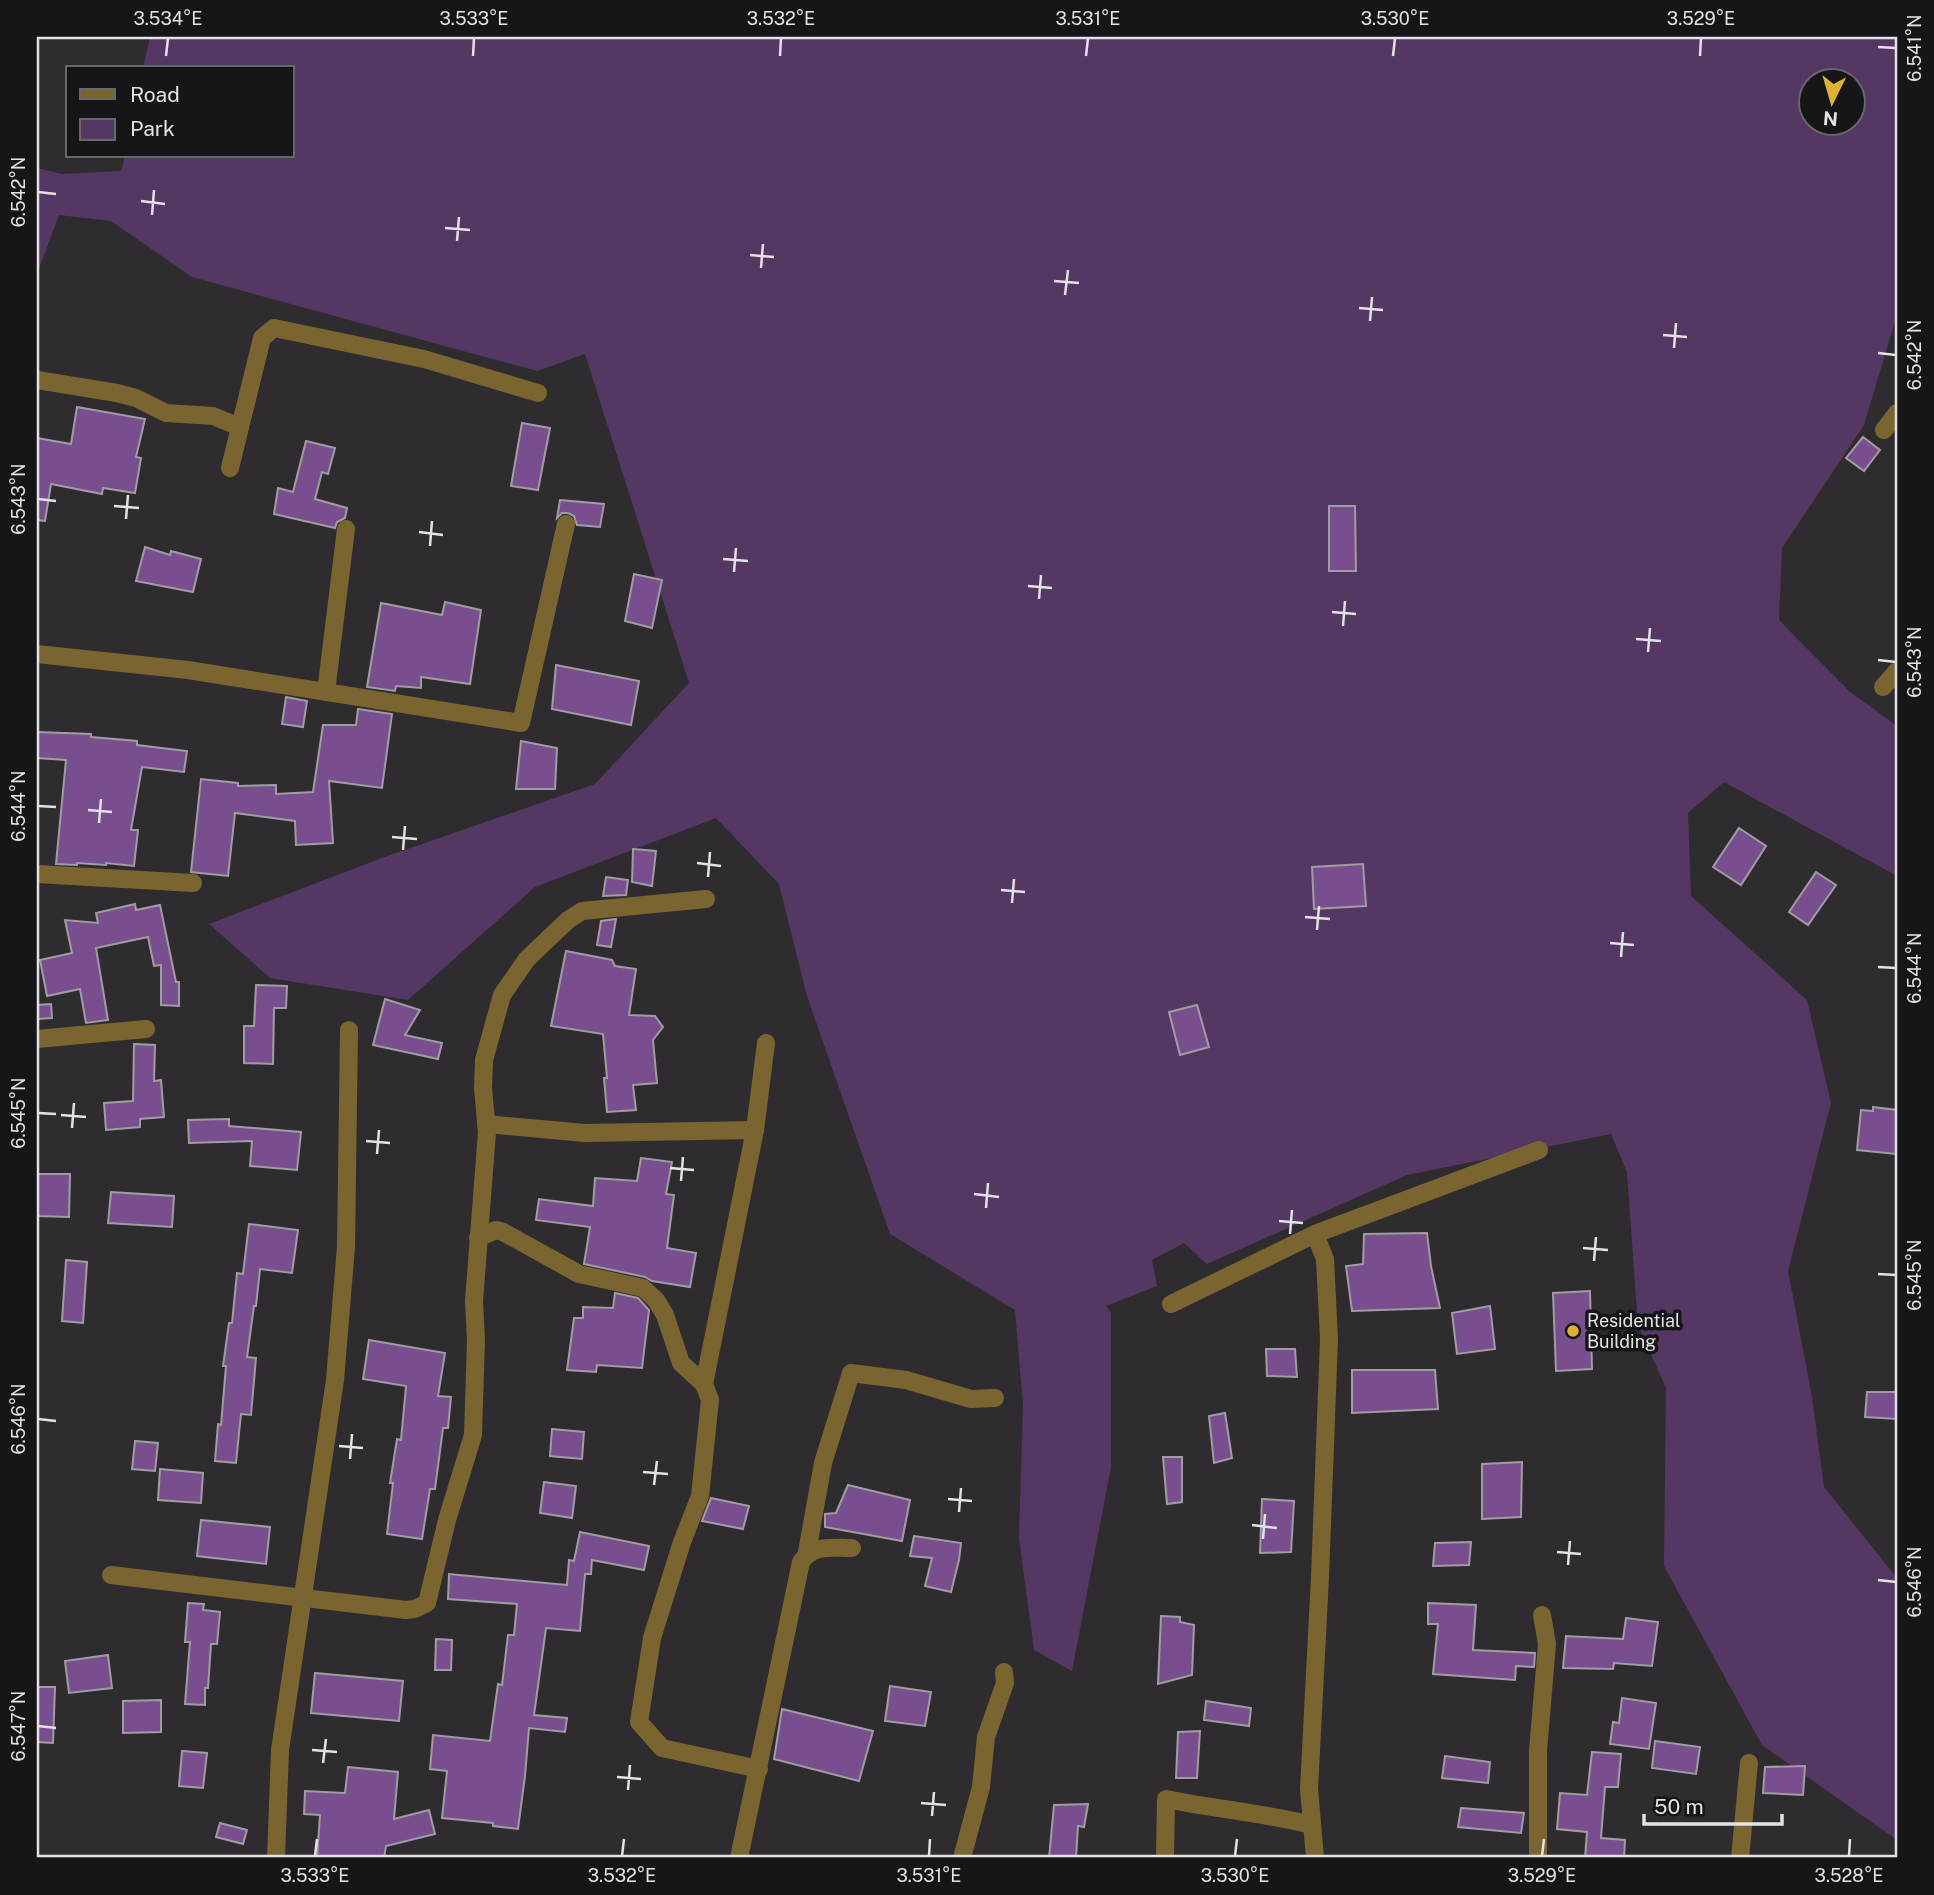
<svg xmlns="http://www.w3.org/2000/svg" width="1934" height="1895" viewBox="0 0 1934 1895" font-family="'Public Sans',sans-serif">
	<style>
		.green { fill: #543863; fill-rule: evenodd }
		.building { fill: #784e8e; stroke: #a09da2; stroke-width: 2 }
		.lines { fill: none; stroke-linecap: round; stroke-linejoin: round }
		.minor { stroke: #7a6530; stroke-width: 18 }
		.ticks { fill: none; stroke: #e3e2e5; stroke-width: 2.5 }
		.poi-dot { fill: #deb133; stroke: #161517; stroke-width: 2.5 }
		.labels { text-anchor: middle; stroke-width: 7; stroke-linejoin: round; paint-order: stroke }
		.poi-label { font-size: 18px; fill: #e3e2e5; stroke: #161517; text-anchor: start }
		.neatline { fill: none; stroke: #e3e2e5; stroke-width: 2.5 }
		.ticks-label { font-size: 18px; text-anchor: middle; fill: #e3e2e5 }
	</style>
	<rect width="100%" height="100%" fill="#2f2c30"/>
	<path class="green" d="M150,37H1897V314L1864,425L1782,548L1779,620L1849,691L1897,726V876L1724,782L1688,813L1691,896L1807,1000L1831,1103L1788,1271L1812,1397L1824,1487L1897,1578V1840L1762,1745L1664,1566L1666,1388L1638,1325L1627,1172L1611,1134L1407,1175L1207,1264L1184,1243L1152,1260L1157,1286L1106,1306L1111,1313V1467L1072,1671L1034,1650L1019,1538L1023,1405L1015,1310L890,1234L807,996L779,884L716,818L535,887L408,1000L270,978L209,924L390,855L595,784L689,683L585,354L537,371L192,277L111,221L59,215L37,274V168L62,174L121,171L125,156H292V68H143ZM1812,80H1854V122H1812Z"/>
	<g class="building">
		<path d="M77,407L145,419L136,457L141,458L135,493L103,488L102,494L51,484L45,521L37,520V438L71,444Z"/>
		<path d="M522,423L550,428L538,490L511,486Z"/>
		<path d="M1863,437L1880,450L1864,471L1846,458Z"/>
		<path d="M306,441L335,448L328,474L322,472L315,499L347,508L345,518L337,522L335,528L274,514L278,488L293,492Z"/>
		<path d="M560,500L604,504L600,527L577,525L574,516L568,513H562L557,518Z"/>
		<path d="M1329,506H1355L1356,571H1329Z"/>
		<path d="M145,547L170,555L171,551L201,559L193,592L136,581Z"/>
		<path d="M634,574L662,580L652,628L625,621Z"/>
		<path d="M445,602L481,610L470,684L421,677V688L396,686L395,691L367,687L381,603L442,615Z"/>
		<path d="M556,665L639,681L631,725L552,709Z"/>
		<path d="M286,697L307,701L303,727L282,724Z"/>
		<path d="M358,709L392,714L382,788L329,781L333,843L296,845L295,821L235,813L228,876L191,872L201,779L238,783V786L276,785V794L313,792L323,725H356Z"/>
		<path d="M37,732L91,734V737L137,741V745L187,751L184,772L142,767L131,830H138L134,866L106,863V865L77,863V865L56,864L66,760L37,758Z"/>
		<path d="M521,741L557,748L555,789H516Z"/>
		<path d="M1739,828L1766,846L1741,885L1713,867Z"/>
		<path d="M633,849L656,851L652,886L632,882Z"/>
		<path d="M1363,864L1366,906L1314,909L1312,867Z"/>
		<path d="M1816,872L1836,885L1808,925L1789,912Z"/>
		<path d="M606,877L628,880L626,895L603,896Z"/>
		<path d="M135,904L136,910L160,905L176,982H179V1006L161,1005V965L154,966L148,937L96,948L108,1020L86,1023L80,989L47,996L40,960L72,953L65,920L98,923L96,913Z"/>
		<path d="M616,919L611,947L597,945L601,921Z"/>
		<path d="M566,951L612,960L615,966L636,969L629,1015L655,1016L663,1027L653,1040L657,1083L633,1085L636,1110L607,1112L604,1078H607L603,1034L551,1026Z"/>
		<path d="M256,985L287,986L286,1008H274L273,1064L244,1063V1026H254Z"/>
		<path d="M385,999L420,1010L405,1035L442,1043L438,1059L373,1045Z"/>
		<path d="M51,1004L52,1018L37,1019V1005Z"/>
		<path d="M1197,1005L1209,1047L1180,1055L1169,1012Z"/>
		<path d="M134,1044L155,1045L154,1081L161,1080L164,1117L140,1119V1127L106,1130L104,1103L133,1101Z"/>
		<path d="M1873,1107L1897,1110L1896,1154L1857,1150L1861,1110L1873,1111Z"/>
		<path d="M229,1119V1126L301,1132L297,1170L250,1166L252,1141L189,1143L188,1120Z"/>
		<path d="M641,1158L672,1162L666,1194L674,1195L667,1248L696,1253L690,1287L652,1281L645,1277L584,1264L590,1227L536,1220L539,1199L593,1206L595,1178L637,1181Z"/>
		<path d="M37,1174H70L69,1217L37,1216Z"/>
		<path d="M111,1192L174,1196L172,1227L108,1223Z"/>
		<path d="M249,1224L298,1230L292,1273L260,1269L256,1306H254L247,1357L256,1358L251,1415L241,1414L236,1463L215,1461L218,1424L221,1425L226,1366H223L229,1323H232L237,1273L243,1274Z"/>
		<path d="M1427,1233L1431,1266L1440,1308L1352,1311L1346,1266L1363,1264L1364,1234Z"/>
		<path d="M66,1260L87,1262L83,1323L62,1321Z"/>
		<path d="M1590,1291L1592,1369L1556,1371L1553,1293Z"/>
		<path d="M615,1293L638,1298L649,1310L642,1368L597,1365L596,1372L567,1370L574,1318H583V1307L613,1308Z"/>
		<path d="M1490,1306L1495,1349L1457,1354L1452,1313Z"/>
		<path d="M369,1340L445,1353L438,1396L451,1397L448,1428H443L435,1489H430L422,1539L387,1534L393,1483H390L397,1439L401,1440L406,1386L363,1379Z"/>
		<path d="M1266,1349H1295L1297,1377L1267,1376Z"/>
		<path d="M1352,1370H1435L1438,1409L1352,1413Z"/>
		<path d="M1867,1392H1897V1419L1865,1417Z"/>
		<path d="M1225,1413L1232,1458L1214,1463L1209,1416Z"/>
		<path d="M552,1429L584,1432L582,1459L550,1456Z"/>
		<path d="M135,1441L158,1443L155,1471L132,1469Z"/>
		<path d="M1163,1457H1182V1502L1167,1504Z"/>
		<path d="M1522,1462L1521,1517L1482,1519V1464Z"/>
		<path d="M160,1469L203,1473L201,1503L158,1500Z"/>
		<path d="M544,1482L576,1486L572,1518L540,1513Z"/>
		<path d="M848,1485L910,1500L902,1541L825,1527V1514L836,1513Z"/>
		<path d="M711,1498L749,1506L743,1529L702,1521Z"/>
		<path d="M1262,1499L1294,1501L1291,1552L1260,1553Z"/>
		<path d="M201,1520L270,1527L266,1564L197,1556Z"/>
		<path d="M580,1532L649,1546L644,1570L592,1560L591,1574H585L580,1631L546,1628L534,1715L567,1718L565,1732L529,1728L525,1776L518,1829L493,1826V1823L442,1818L447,1771L430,1769L433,1735L490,1741L498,1684L502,1685L508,1635H514L517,1604L448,1599L449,1574L567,1585L569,1560L574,1561Z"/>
		<path d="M914,1536L961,1543L959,1560L951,1592L925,1586L932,1558L910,1556Z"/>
		<path d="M1471,1542L1469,1565L1433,1566L1435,1543Z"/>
		<path d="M188,1603L204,1604L203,1610L220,1612L217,1644H211L208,1688H205V1705L185,1704L190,1642H185Z"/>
		<path d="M1428,1603L1476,1605L1473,1650L1535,1653L1534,1667L1516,1666L1515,1680L1433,1674L1438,1624H1428Z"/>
		<path d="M1161,1616L1180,1617V1622L1194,1625L1192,1675L1158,1684Z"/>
		<path d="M1626,1618L1658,1622L1652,1666L1614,1663L1613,1669L1563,1668L1566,1636L1623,1639Z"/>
		<path d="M436,1639L452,1640L451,1670H435Z"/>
		<path d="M108,1655L112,1688L69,1693L65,1661Z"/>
		<path d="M315,1673L403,1681L399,1721L311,1713Z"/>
		<path d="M890,1686L931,1692L925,1726L885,1721Z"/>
		<path d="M37,1687H55L53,1743L37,1742Z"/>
		<path d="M1622,1698L1656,1703L1649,1749L1610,1744L1613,1722L1619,1723Z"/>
		<path d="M161,1700V1732L123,1733V1701Z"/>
		<path d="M1206,1701L1251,1708L1249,1726L1204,1720Z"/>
		<path d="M782,1709L873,1731L859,1781L774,1759Z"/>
		<path d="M1200,1731L1197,1778H1176L1178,1732Z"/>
		<path d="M1655,1741L1700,1747L1696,1774L1652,1768Z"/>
		<path d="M182,1751L207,1753L203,1788L179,1786Z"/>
		<path d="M1592,1752L1621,1754L1618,1787H1605L1601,1838L1625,1840L1624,1858H1585L1587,1832L1557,1829L1560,1793L1587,1795Z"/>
		<path d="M1445,1756L1490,1762L1488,1783L1442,1778Z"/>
		<path d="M1805,1766L1803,1795L1763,1793L1765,1767Z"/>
		<path d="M348,1767L398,1772L394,1819L429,1810L435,1834L386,1846L384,1858H317L320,1815L304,1814L305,1791L345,1793Z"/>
		<path d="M1088,1804L1084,1827L1078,1826L1076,1858H1049L1054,1805Z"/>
		<path d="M1461,1808L1524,1813L1521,1833L1458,1827Z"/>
		<path d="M220,1823L247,1830L243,1844L216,1837Z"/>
	</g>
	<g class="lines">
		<g class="minor">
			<path d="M37,380L117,393L136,398L166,413L213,416L240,427"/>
			<path d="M1884,430L1897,413"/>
			<path d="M230,468L262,338L274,328L424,359L538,393"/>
			<path d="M37,654L188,670L521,723L566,524"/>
			<path d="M1883,687L1897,671"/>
			<path d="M326,692L346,529"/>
			<path d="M37,874L193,883"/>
			<path d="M37,1039L146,1029"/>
			<path d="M486,1124L585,1133L755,1130L704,1384"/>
			<path d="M755,1130L766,1043"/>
			<path d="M478,1238L496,1230L503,1232L579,1274L643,1288L656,1300L665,1315L681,1363L704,1384L710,1400L700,1496L682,1542L652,1638L639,1722L662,1748L759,1769"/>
			<path d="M1171,1304L1315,1234L1539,1150"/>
			<path d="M807,1552L823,1463L851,1373L906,1380L971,1399L995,1398"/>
			<path d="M111,1575L406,1610L415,1609L427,1603L447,1520L473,1435L476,1340L474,1301L487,1132L483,1088L484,1060L502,995L527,959L568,920L582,911L706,899"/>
			<path d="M276,1858L280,1750L335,1380L346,1247L349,1030"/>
			<path d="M739,1858L801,1562C813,1544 832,1548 852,1548"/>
			<path d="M962,1858L981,1787L986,1737L1005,1683L1004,1672"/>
			<path d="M1165,1858L1166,1799C1214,1809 1264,1813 1312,1825"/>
			<path d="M1315,1858L1309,1789L1320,1577L1329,1339L1325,1259L1315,1234"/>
			<path d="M1538,1858V1751L1547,1644L1542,1615"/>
			<path d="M1740,1858L1749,1763"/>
		</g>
	</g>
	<path class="ticks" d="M1878,47L1896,48M166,56L168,38M473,56L474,38M780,56L781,38M1086,56L1088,38M1393,56L1395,38M1700,56L1701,38M38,192L56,194M141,201L165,204M152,215L154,190M445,228L470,230M457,241L459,217M750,255L774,257M761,268L763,244M1054,281L1079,283M1065,295L1068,270M1359,308L1383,310M1370,321L1372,297M1663,335L1687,337M1674,348L1676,323M1878,353L1896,355M38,499L56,501M114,506L139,508M126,519L128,495M419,532L443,535M430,546L432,521M723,559L748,561M734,572L736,548M1028,586L1052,588M1039,599L1041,575M1332,612L1356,614M1343,626L1345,601M1636,639L1661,641M1648,652L1650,628M1878,660L1896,662M38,806L56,807M88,810L112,812M99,823L101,799M392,837L417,839M403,850L405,826M697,863L721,866M708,877L710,852M1001,890L1025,892M1012,903L1014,879M1305,917L1330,919M1317,930L1319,906M1610,943L1634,945M1621,957L1623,932M1878,967L1896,968M38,1113L56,1114M61,1115L86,1117M72,1128L74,1103M366,1141L390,1143M377,1154L379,1130M670,1168L694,1170M681,1181L683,1157M974,1194L999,1197M986,1208L988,1183M1279,1221L1303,1223M1290,1234L1292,1210M1583,1248L1608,1250M1594,1261L1596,1237M1878,1274L1896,1275M38,1419L56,1421M339,1446L363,1448M350,1459L352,1434M643,1472L668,1474M654,1485L657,1461M948,1499L972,1501M959,1512L961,1488M1252,1525L1277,1528M1263,1539L1265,1514M1557,1552L1581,1554M1568,1565L1570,1541M1878,1580L1896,1582M38,1726L56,1728M312,1750L337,1752M323,1763L326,1739M617,1777L641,1779M628,1790L630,1765M921,1803L946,1805M932,1816L934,1792M315,1856L317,1839M622,1856L624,1839M929,1856L930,1839M1235,1856L1237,1839M1542,1856L1544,1839M1849,1856L1850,1839"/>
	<circle class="poi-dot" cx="1573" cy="1331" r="7"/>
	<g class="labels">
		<g class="poi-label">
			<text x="1587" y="1327">Residential<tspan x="1587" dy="21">Building</tspan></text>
		</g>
	</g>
	<rect width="1934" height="1895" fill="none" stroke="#161517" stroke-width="77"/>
	<rect x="66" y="66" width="228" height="91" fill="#161517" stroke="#686769" stroke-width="2"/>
	<rect x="80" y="89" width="35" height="10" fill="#7a6530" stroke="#686769" stroke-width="2"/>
	<text x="130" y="102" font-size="21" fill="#e3e2e5">Road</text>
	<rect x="80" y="119" width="35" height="21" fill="#543863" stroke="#686769" stroke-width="2"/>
	<text x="130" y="136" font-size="21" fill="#e3e2e5">Park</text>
	<g transform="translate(1832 102) rotate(185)"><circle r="33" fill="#161517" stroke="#686769" stroke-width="2"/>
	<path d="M0-5L12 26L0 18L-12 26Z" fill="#deb133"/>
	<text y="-10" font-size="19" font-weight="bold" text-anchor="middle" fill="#e3e2e5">N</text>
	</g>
	<path d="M1644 1814v10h138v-10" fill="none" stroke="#e3e2e5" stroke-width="3.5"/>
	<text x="1654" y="1814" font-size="21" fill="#e3e2e5" stroke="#161517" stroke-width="5" paint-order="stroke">50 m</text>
	<rect x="38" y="38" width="1858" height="1818" class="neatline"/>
	<g class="ticks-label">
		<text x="168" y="25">3.534°E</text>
		<text x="474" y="25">3.533°E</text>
		<text x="781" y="25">3.532°E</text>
		<text x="1088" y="25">3.531°E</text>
		<text x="1395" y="25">3.530°E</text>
		<text x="1701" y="25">3.529°E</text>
		<text transform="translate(1915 48) rotate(-90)" y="6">6.541°N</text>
		<text transform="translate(19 192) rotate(-90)" y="6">6.542°N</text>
		<text transform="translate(1915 355) rotate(-90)" y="6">6.542°N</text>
		<text transform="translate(19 499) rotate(-90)" y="6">6.543°N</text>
		<text transform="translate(1915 662) rotate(-90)" y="6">6.543°N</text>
		<text transform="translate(19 806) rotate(-90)" y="6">6.544°N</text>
		<text transform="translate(1915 968) rotate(-90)" y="6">6.544°N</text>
		<text transform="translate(19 1113) rotate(-90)" y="6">6.545°N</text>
		<text transform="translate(1915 1275) rotate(-90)" y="6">6.545°N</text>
		<text transform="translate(19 1419) rotate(-90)" y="6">6.546°N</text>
		<text transform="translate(1915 1582) rotate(-90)" y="6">6.546°N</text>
		<text transform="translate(19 1726) rotate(-90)" y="6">6.547°N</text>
		<text x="315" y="1882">3.533°E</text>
		<text x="622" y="1882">3.532°E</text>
		<text x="929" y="1882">3.531°E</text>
		<text x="1235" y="1882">3.530°E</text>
		<text x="1542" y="1882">3.529°E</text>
		<text x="1849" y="1882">3.528°E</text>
	</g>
</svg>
